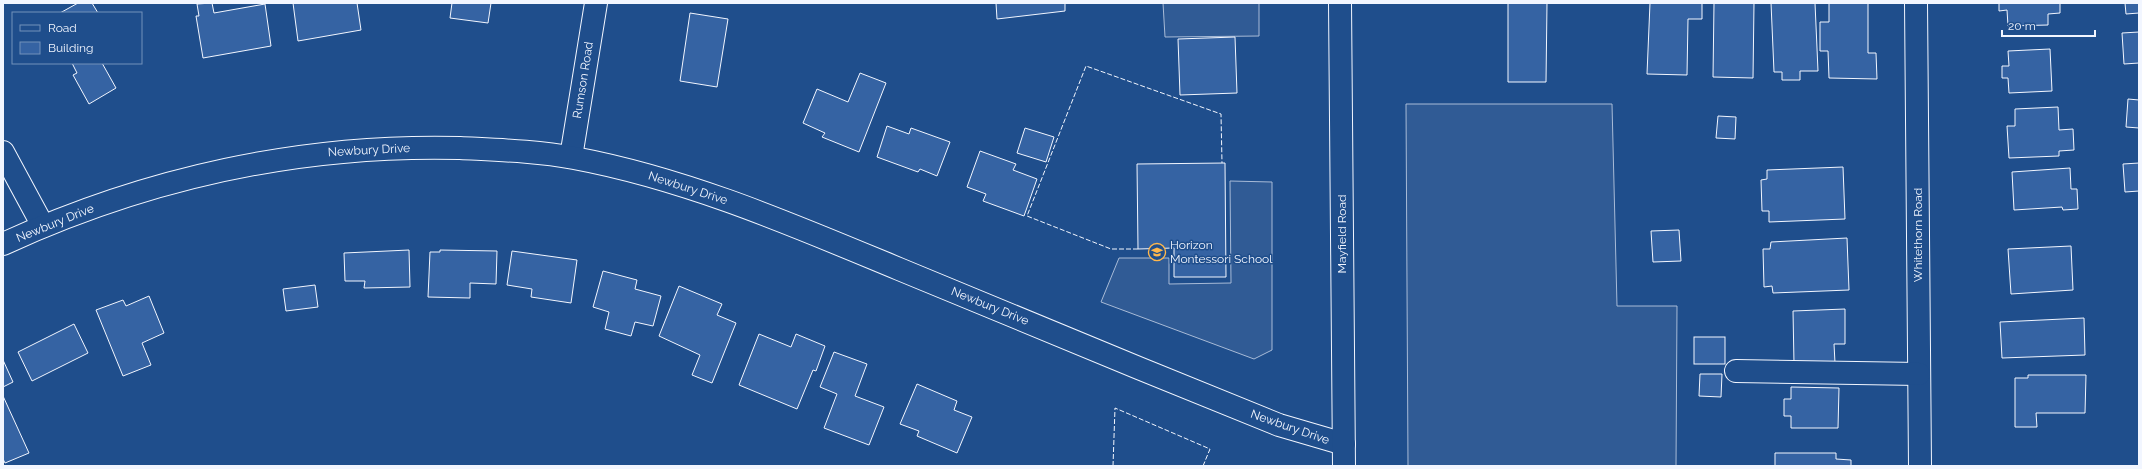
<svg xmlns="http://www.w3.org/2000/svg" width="2142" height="469" viewBox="0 0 2142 469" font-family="Raleway,sans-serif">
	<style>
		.parking { fill: #305b95; stroke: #a8bbd7 }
		.building { fill: #3563a3; stroke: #f2f6ff }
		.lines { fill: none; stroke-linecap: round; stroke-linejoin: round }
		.minor-casing { stroke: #f2f6ff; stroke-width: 24 }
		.major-casing { stroke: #f2f6ff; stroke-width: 24 }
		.minor { stroke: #1f4e8c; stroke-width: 22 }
		.major { stroke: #1f4e8c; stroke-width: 22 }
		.fence { stroke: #f2f6ff; stroke-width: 1; stroke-dasharray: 5 2; stroke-linecap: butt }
		.labels { text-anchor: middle; stroke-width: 3; stroke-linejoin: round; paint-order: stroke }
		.street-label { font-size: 12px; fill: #f2f6ff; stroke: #1f4e8c }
		.poi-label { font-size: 12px; fill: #f2f6ff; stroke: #1f4e8c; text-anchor: start }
	</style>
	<rect width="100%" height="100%" fill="#1f4e8c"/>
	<g class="parking">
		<path d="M1163,3H1259V36L1165,37Z"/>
		<path d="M1406,104H1612L1617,306H1677L1676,466H1408Z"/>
		<path d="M1230,181L1272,182V350L1254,359L1101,302L1119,258H1169V284L1231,283Z"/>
	</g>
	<g class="building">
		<path d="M78,3H92L98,13H60Z"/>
		<path d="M212,3L214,13L265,4L271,46L203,58L196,16H199L197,4Z"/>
		<path d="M293,3H357L361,30L298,41Z"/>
		<path d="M452,3H491L488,23L450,18Z"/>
		<path d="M996,3H1065V11L997,19Z"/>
		<path d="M1508,3H1547L1546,82H1508Z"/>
		<path d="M1650,3H1702V19H1688L1687,75L1647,74Z"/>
		<path d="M1714,3H1754L1753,78L1713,77Z"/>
		<path d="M1771,3H1815L1818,71H1800V80H1782V72H1774Z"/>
		<path d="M1829,3H1868V53H1876L1877,79L1829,78L1828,51H1820V22H1829Z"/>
		<path d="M1999,3H2060V13L2048,14V25L2008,26L2007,10L1999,11Z"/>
		<path d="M2125,3H2139V13L2126,14Z"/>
		<path d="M690,13L728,19L717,87L680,81Z"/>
		<path d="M2139,32V63L2124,64L2122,33Z"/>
		<path d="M1235,37L1237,93L1180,95L1178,39Z"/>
		<path d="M2050,49L2052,91L2009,93L2008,78H2002V66H2009L2008,51Z"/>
		<path d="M72,63H102L116,88L89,104L73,75L77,73Z"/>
		<path d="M860,73L886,83L859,152L822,137L825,133L803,123L817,89L848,102Z"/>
		<path d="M2128,99L2139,100V128L2126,127Z"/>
		<path d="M2058,107L2059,130L2073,129L2074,150L2059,151V156L2009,158L2007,126H2015V109Z"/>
		<path d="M1718,116L1736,117L1735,139L1716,138Z"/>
		<path d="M887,126L909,134L911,128L950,142L937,176L920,169L918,172L877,157Z"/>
		<path d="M1025,128L1054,137L1046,162L1017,153Z"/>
		<path d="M980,151L1016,164L1013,170L1037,179L1024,216L983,201L986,194L967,187Z"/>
		<path d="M1225,163L1226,277H1174V248L1138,249L1137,164Z"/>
		<path d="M2139,163V191L2125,192L2123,164Z"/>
		<path d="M1843,167L1845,219L1769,222V211H1762L1761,180L1767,179V170Z"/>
		<path d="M2070,168L2071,189H2077L2078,209L2063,210L2062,207L2014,210L2012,172Z"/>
		<path d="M1679,230L1681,261L1653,262L1651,231Z"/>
		<path d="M1847,238L1849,290L1773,293L1772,286L1764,287L1763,249H1770L1771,242Z"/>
		<path d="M2071,246L2073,290L2011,294L2008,249Z"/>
		<path d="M409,250L410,287L364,288L365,281H345L344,253Z"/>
		<path d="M440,250L497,251L496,284L470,283V298L428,297L430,252H440Z"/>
		<path d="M512,251L577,260L571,303L531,297L532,289L507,285Z"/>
		<path d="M603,271L637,280L635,289L661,296L653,326L635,322L631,336L605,329L609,312L593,307Z"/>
		<path d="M315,285L318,307L286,311L283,289Z"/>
		<path d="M679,286L722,304L717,315L736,323L712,383L692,375L700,355L659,336Z"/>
		<path d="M149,296L164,333L142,343L151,365L123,376L96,310L123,300L126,306Z"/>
		<path d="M1845,309V344H1834L1835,363L1794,364L1793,311Z"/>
		<path d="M2084,318L2085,355L2002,358L2000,322Z"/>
		<path d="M74,324L88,353L32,381L18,352Z"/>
		<path d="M759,334L791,347L796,334L825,346L816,371L813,370L797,409L739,385Z"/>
		<rect x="1694" y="337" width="31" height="27"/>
		<path d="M834,352L867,364L855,396L884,407L869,445L824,428L837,394L820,387Z"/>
		<path d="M3,360L13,382L3,387Z"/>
		<path d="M1700,374H1722L1721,397L1699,396Z"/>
		<path d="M2028,375H2086L2085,413H2036L2037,427H2015V378H2028Z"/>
		<path d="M917,384L957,401L954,410L972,417L957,453L917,436L919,431L900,424Z"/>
		<path d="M1791,387L1839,388L1838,428H1791V416H1784V399H1791Z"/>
		<path d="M3,396L29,453L5,463L3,459Z"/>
		<path d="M1775,453H1836V459L1851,460V466H1775Z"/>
	</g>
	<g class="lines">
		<g class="minor-casing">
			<g id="minor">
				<path d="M1916,3L1920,466"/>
				<path d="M3,152L43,226"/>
				<path d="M571,157L596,3"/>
				<path d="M3,244C147,178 302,144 460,148C498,150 537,151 574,158C687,179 793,225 899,269C1025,321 1152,374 1279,425L1344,444"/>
				<path d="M1736,371L1919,374"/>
			</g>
		</g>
		<g class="major-casing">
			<path id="major" d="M1340,3L1344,466"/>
		</g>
		<use href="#minor" class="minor"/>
		<use href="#major" class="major"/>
		<g class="fence">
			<path d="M1138,249H1111L1027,216L1086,66L1221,114L1222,163"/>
			<path d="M1113,466L1115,408L1210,449L1203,466"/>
		</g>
	</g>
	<defs>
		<g id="school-ring" transform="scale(0.9)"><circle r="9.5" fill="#1f4e8c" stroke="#ffb74d" stroke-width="1.5"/><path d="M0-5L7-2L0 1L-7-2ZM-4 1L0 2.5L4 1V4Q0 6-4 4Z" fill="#ffb74d"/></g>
	</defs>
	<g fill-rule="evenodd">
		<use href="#school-ring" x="1157" y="252"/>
	</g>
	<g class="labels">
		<g class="street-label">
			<text transform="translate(583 80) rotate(-81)" y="4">Rumson Road</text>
			<text transform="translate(369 150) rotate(-3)" y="4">Newbury Drive</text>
			<text transform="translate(688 188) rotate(18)" y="4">Newbury Drive</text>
			<text transform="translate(55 223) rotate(-22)" y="4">Newbury Drive</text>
			<text transform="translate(1342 234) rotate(-90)" y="4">Mayfield Road</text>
			<text transform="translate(1918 235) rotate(-90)" y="4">Whitethorn Road</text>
			<text transform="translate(990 306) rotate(22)" y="4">Newbury Drive</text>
			<text transform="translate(1290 427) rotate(19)" y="4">Newbury Drive</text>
		</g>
		<g class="poi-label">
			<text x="1170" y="249">Horizon<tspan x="1170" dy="14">Montessori School</tspan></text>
		</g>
	</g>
	<rect width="2142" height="469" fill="none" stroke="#f2f6ff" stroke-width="8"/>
	<rect x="12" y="12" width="130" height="52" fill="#1f4e8c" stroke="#7391ba"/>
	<rect x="20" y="25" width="20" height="6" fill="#1f4e8c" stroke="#7391ba"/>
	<text x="48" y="32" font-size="12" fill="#f2f6ff">Road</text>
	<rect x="20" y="42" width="20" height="12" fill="#3563a3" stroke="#7391ba"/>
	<text x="48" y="52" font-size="12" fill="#f2f6ff">Building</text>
	<path d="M2002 30v6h93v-6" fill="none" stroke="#f2f6ff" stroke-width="2"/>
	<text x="2008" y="30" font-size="12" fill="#f2f6ff" stroke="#1f4e8c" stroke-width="3" paint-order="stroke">20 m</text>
</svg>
